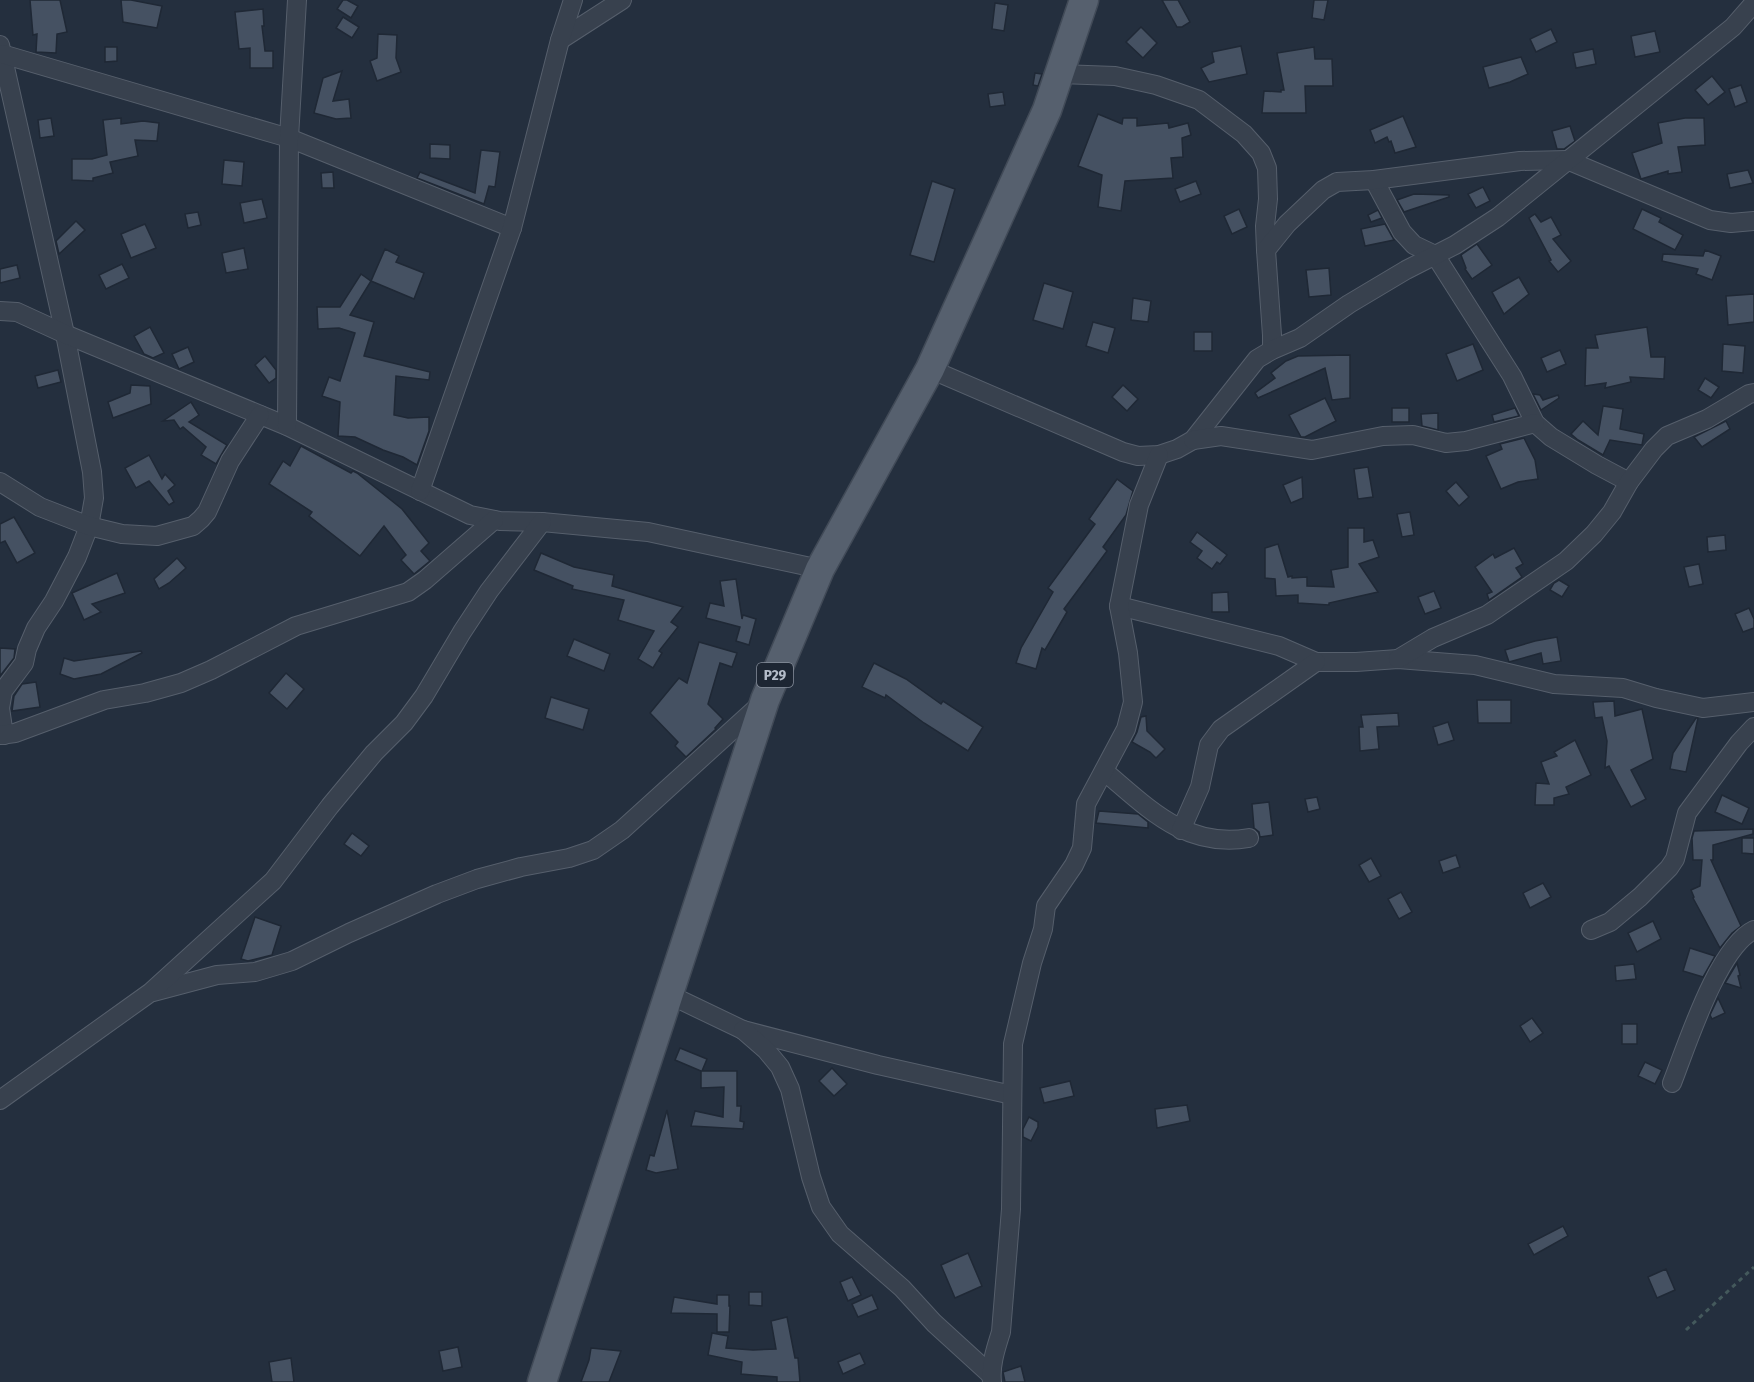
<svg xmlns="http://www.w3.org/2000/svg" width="1754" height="1382" viewBox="0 0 1754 1382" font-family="'Fira Sans Condensed',sans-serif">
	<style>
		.building { fill: #455162; stroke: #1f2835; stroke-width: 1.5 }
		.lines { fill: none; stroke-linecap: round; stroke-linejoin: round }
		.street-casing { stroke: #565f6c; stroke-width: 20 }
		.primary-casing { stroke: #414a57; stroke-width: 31 }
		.path { stroke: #44595c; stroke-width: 3; stroke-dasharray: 4.5 4.5; stroke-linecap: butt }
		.street { stroke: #38414e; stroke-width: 18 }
		.primary { stroke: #56606e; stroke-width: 28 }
		.labels { text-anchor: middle; stroke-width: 4.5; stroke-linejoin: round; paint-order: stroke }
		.shield { fill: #1d2633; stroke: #878f9c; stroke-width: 1.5 }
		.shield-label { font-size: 15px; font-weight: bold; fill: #b4bcc9 }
	</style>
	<rect width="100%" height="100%" fill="#242f3e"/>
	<g class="building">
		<path d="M30,0H60L67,32L57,34L56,53L36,52L37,34L33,35Z"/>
		<path d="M121,0H131L162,6L157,28L123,22Z"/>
		<path d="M343,0H347L358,6L351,18L337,9Z"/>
		<path d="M1162,0H1178L1190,22L1182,27H1177Z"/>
		<path d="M1314,0H1328L1324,20L1312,18Z"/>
		<path d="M995,3L1008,5L1004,31L992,29Z"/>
		<path d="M263,9L264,26H262L265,51H273V68H250V48L239,49L235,12Z"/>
		<path d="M343,17L359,27L352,38L336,28Z"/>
		<path d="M1141,27L1157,43L1143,58L1126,42Z"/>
		<path d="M1551,29L1557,42L1536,52L1530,39Z"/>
		<path d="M1655,31L1660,52L1635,57L1631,36Z"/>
		<path d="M378,34L397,35L396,58L401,72L377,81L370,61L377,58Z"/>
		<path d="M1241,46L1247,74L1209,82L1201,68L1214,62L1212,52Z"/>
		<path d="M105,47H117V61L105,62Z"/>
		<path d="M1314,47L1315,59H1332L1333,86H1305L1306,113H1262L1264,91L1281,92V90H1284L1277,53Z"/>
		<path d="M1593,49L1596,64L1576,68L1573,53Z"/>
		<path d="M1521,57L1528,74L1510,82L1489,88L1483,67Z"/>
		<path d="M342,71L333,101L349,99L351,118L336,119L314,113L323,78Z"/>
		<path d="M1035,73L1042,74L1038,86L1033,85Z"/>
		<path d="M1712,76L1725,92L1708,105L1695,90Z"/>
		<path d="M1741,85L1747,102L1735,107L1729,89Z"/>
		<path d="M1003,92L1005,105L990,107L988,94Z"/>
		<path d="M1098,114L1122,124L1123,118H1137V126L1168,123L1169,128L1188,123L1191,135L1182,138L1183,157L1171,158L1173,178L1125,181L1121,211L1098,207L1102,175L1078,166Z"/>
		<path d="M1403,116L1416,147L1395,153L1391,141L1389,142L1387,137L1375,143L1370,130Z"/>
		<path d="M51,118L54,136L40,138L38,120Z"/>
		<path d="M121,118V124L143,121L159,123L157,141L135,140L138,156L110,162L113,173L93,178V181L72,180V159H92L107,155L103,120Z"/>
		<path d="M1685,118H1704L1705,145L1678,147L1682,172L1668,174V171L1641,179L1632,153L1662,143L1658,123Z"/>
		<path d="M1570,126L1575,141L1564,149H1557L1552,131Z"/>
		<path d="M430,144L450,145V159L430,158Z"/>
		<path d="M481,150L500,152L495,187L489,186L484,204L417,178L420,172L475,193Z"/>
		<path d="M224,160L244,162L242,186L222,184Z"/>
		<path d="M1748,170L1753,183L1730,188L1727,174Z"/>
		<path d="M333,172L334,188H322L321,173Z"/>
		<path d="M932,181L955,189L934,262L910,255Z"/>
		<path d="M1196,181L1201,194L1180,202L1175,189Z"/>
		<path d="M1483,187L1490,201L1476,208L1468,194Z"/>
		<path d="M1414,194L1449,195V197L1404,212L1397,200Z"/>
		<path d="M262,199L267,218L244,223L240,203Z"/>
		<path d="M1239,209L1247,227L1232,234L1224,216Z"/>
		<path d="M1642,209L1661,218L1659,222L1683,235L1675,250L1633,229Z"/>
		<path d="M1378,210L1382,218L1371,222L1368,215Z"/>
		<path d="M198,212L201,225L188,228L185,214Z"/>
		<path d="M1535,214L1541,222L1551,217L1561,235L1553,239L1571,261L1558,272L1549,261L1551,260L1529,218Z"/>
		<path d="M76,221L85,230L59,254L56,241Z"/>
		<path d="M145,224L156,248L131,258L121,234Z"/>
		<path d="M1385,224L1394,240L1365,246L1361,229Z"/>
		<path d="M1477,244L1492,265L1472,279L1465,269L1466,268L1461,255Z"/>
		<path d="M244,248L248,269L226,273L222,253Z"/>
		<path d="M385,249L399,256L396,262L424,273L414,299L371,281L350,315L374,322L364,356L430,372L429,380L396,376L394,415L408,418L429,417V431L417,465L403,457L383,450L355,437L338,436L340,402L322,396L329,377L340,381L355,333L339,328L318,329L317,307H340L361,274L371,281Z"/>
		<path d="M1705,250L1721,256L1712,280L1696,274L1698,269L1662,261L1663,254L1703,256Z"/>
		<path d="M122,264L129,278L106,289L99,275Z"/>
		<path d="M17,265L20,278L0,283V269Z"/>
		<path d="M1329,268L1331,295L1309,297L1306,270Z"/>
		<path d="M1519,277L1529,294L1504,314L1492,292Z"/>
		<path d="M1044,283L1073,292L1063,329L1033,320Z"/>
		<path d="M1754,294V322L1728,325L1726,296Z"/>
		<path d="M1133,298L1151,301L1148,322L1131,320Z"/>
		<path d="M1093,322L1115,328L1108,353L1086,346Z"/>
		<path d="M150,327L164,353L153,358L144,354L134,336Z"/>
		<path d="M1647,327L1651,357H1665L1664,379L1630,377L1631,382L1605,388L1606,383L1585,386L1586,348H1598L1595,335Z"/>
		<rect x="1194" y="332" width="18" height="19"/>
		<path d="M1473,344L1483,370L1457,381L1446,354Z"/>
		<path d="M1723,344L1745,346L1743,373L1722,371Z"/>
		<path d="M188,347L194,362L179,369L172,354Z"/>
		<path d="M1560,350L1566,364L1547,372L1541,358Z"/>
		<path d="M1350,355V398L1332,400L1325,368L1258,398L1255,393L1275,378L1271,373L1286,361L1298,356Z"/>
		<path d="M265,356L276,370V378L269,383L255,365Z"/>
		<path d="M58,370L61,382L38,388L35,376Z"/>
		<path d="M1705,378L1719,387L1711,398L1698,390Z"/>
		<path d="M131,385L150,386L151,404L113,418L108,402L130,393Z"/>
		<path d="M1123,385L1138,399L1127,411L1112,397Z"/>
		<path d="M1533,394L1540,395L1543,400L1558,395L1559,398L1541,410Z"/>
		<path d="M1325,398L1336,421L1305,437H1301L1289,415Z"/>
		<path d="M191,402L199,415L189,422L227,445L216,464L201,455L206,447L183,427L180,429L174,420L163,421Z"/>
		<path d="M1603,406L1623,409L1620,429L1644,434L1642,445L1610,440L1603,455L1578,440L1571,434L1583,421L1598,435Z"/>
		<rect x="1392" y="408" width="17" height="14"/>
		<path d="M1515,408L1519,416L1494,422L1492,415Z"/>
		<path d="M1438,413V430L1422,426L1421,414Z"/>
		<path d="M1726,421L1730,429L1702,447L1694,437Z"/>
		<path d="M1524,438L1535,460L1538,479L1518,482L1501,489L1486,456L1502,449L1500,444Z"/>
		<path d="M301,446L351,473L353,471L357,473L402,509L429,543L421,551L430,561L414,574L401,560L406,555L384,526L360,556L309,516L312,512L269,484L283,461L290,466Z"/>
		<path d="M149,455L162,479L165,474L175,485L168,491L174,502L169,505L149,481L136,488L125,468Z"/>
		<path d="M1368,467L1373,497L1358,499L1354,469Z"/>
		<path d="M1302,477L1303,498L1291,503L1283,485Z"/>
		<path d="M1117,479L1133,491L1126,515L1103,547L1107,551L1064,609L1067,612L1045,650L1042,648L1036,669L1016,663L1021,648L1053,592L1048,588L1095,524L1089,519Z"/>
		<path d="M1456,482L1469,497L1459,506L1446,491Z"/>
		<path d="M1410,512L1414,535L1402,537L1397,514Z"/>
		<path d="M14,517L35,553L17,563L5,541L0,543V524Z"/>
		<path d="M1348,528H1364V542L1373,540L1379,557L1359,564L1378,592L1329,603V605L1298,603V595L1276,596L1275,579L1265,578V548L1278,544L1288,577L1292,576V578L1307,577V586L1334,587L1331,570L1348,567Z"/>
		<path d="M1197,532L1227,555L1220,564L1217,562L1212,569L1197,558L1202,551L1190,542Z"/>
		<path d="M1725,535L1726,550L1708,552L1707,537Z"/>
		<path d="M1514,548L1523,564L1516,568L1522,577L1489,600L1487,594L1492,592L1475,567L1493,554L1495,558Z"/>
		<path d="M541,553L574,567L614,575L612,586L683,607L671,622L678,627L659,651L662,653L653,668L638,659L654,631L618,620L624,600L572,589L573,586L534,570Z"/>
		<path d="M177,558L186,568L169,583L159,589L154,579Z"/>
		<path d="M1699,564L1703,584L1689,587L1684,567Z"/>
		<path d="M117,573L125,593L92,604L101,612L84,620L72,593Z"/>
		<path d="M736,579L742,619L743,615L756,619L749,645L736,641L740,627L706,618L710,603L724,606L720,581Z"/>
		<path d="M1559,580L1569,586L1562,597L1550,590L1554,583Z"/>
		<path d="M1434,591L1441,608L1425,614L1418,597Z"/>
		<path d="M1228,592L1229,612H1212V593Z"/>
		<path d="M1749,608L1754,619V628L1743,632L1735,614Z"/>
		<path d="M1557,637L1561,661L1543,664L1541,653L1509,662L1505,650L1535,641Z"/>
		<path d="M574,639L610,654L604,671L567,656Z"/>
		<path d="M699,642L737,653L732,667L720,663L708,704L723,719L715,728L716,729L686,757L675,746L678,742L650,713L679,678L687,683Z"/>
		<path d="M0,648L15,649L14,658L0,676Z"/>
		<path d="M141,651L142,653L101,674L74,679L60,674L64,658L74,661Z"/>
		<path d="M874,663L906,679L941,704L943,701L983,727L968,751L924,723L886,695L885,698L862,687Z"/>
		<path d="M286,673L304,689L287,709L269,693Z"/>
		<path d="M36,682L40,707L12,711L14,696L22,684Z"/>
		<path d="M551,697L589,709L583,730L545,718Z"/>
		<path d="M1477,700H1511V723H1478Z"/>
		<path d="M1614,701L1615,716L1642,709L1653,759L1631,770L1646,799L1631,807L1609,766L1605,768L1607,741L1602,717L1595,718L1593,702Z"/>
		<path d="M1398,713L1399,726L1377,727L1379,749L1360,751L1359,727H1363L1361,715Z"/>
		<path d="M1146,716L1147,731L1165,749L1156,758L1150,752L1132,742L1137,732L1141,717Z"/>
		<path d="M1696,718H1698L1686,772L1670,769L1673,753Z"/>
		<path d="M1448,722L1454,740L1438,745L1433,727Z"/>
		<path d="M1575,740L1591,775L1566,787L1569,794L1554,798V805H1535L1536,783L1549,784L1541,762L1557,756L1554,752Z"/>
		<path d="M1722,795L1749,808L1742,824L1715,812Z"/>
		<path d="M1317,797L1320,809L1308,812L1305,799Z"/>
		<path d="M1269,802L1273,835L1260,837L1259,832L1254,828L1252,804Z"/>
		<path d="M1099,811L1138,814L1148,822V828L1096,823Z"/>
		<path d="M1753,829V834L1713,845V860H1711L1741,926L1732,933L1720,948L1693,898L1694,897L1691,890L1700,886L1702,860H1693L1692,838L1694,831Z"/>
		<path d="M352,833L369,846L361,856L344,844Z"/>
		<path d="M1742,838H1754V854L1742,853Z"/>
		<path d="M1456,855L1460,867L1443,873L1439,861Z"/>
		<path d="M1371,858L1381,876L1369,882L1359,865Z"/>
		<path d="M1543,883L1551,897L1530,908L1523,893Z"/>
		<path d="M1401,892L1412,912L1399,919L1388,899Z"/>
		<path d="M255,917L281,926L272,955L248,961L241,959Z"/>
		<path d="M1653,921L1661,939L1637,952L1628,933Z"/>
		<path d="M1690,948L1715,956L1703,977L1683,971Z"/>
		<path d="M1737,963L1740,975L1738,976L1741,988L1725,983Z"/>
		<path d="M1634,964L1636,979L1616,981L1615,966Z"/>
		<path d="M1718,998L1725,1013L1712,1019L1710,1015Z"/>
		<path d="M1532,1018L1543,1033L1530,1042L1520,1026Z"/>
		<rect x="1622" y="1024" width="15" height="20"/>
		<path d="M680,1048L707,1059L702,1071H737V1106H741L740,1121L744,1122L743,1129L691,1126L695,1111L723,1117L724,1087L701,1088V1071L675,1060Z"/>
		<path d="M1645,1062L1662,1070L1655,1084L1638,1076Z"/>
		<path d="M832,1068L847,1084L834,1096L819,1081Z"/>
		<path d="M1070,1081L1074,1096L1044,1103L1040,1088Z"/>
		<path d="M1187,1105L1190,1121L1157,1128L1155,1109Z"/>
		<path d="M667,1110L678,1169L656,1173L646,1170L650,1155L654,1156Z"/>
		<path d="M1029,1117L1038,1122V1127L1031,1141L1023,1137V1129Z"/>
		<path d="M1563,1226L1568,1236L1534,1255L1528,1244Z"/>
		<path d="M968,1253L982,1286L955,1298L941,1265Z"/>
		<path d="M1666,1269L1675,1290L1657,1298L1648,1277Z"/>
		<path d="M852,1277L861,1295L848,1301L840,1282Z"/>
		<path d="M749,1292H762V1306L749,1305Z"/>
		<path d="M717,1295H729V1306H730L729,1332H717V1314L671,1313L674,1297L717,1304Z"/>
		<path d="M872,1295L878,1309L858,1317L852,1304Z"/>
		<path d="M787,1317L795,1358H798L800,1382H777V1377L741,1374L742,1362L708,1355L712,1333L728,1336L726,1348L753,1350L776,1349L771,1321Z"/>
		<path d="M458,1347L462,1367L443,1371L439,1351Z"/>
		<path d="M591,1348L621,1351L609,1382H581L589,1360Z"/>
		<path d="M860,1353L865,1364L843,1374L838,1362Z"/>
		<path d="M291,1358L294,1382H272L269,1362Z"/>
		<path d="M1021,1366L1025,1382H1005L1003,1372Z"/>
	</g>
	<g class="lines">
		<g class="street-casing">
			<g id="street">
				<path d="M560,40L622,0"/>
				<path d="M0,45L65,334L92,472L94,498L89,526L77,557L54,601L36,628L27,649L24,663L3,691L0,708L4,735"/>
				<path d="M2,54L289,138L512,228"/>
				<path d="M1060,74L1115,76L1156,85L1199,100L1244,134L1261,153L1267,168L1268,199L1265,226L1266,250"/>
				<path d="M1374,180L1402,232L1414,245L1435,255L1512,376L1535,423L1551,437L1597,465L1629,482"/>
				<path d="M0,311L17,312L65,334L287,426L470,515L500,521L542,522L648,532L820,569"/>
				<path d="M1272,350V335L1266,250L1287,224L1323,190L1337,182L1374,180L1520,161L1567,160L1710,220L1731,223L1754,221"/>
				<path d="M930,369L1123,452L1138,456L1159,455L1177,449L1193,440L1257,359L1272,350L1300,338L1349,304L1406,270L1455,245L1498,217L1733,27L1754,3"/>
				<path d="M287,426L289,138L297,0"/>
				<path d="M1193,440L1221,436L1312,450L1383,436L1413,435L1446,443L1466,441L1535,423"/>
				<path d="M0,482L40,507L89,526L122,534L157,536L193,526L201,519L207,512L230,461L260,415"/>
				<path d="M420,491L512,228L560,40L573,0"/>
				<path d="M1119,606L1279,646L1316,662H1356L1398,659L1475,665L1554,684L1623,688L1656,698L1703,708L1754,702"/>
				<path d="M1398,659L1433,638L1487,615L1566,561L1594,534L1612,512L1629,482L1654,449L1667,436L1707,419L1749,394L1754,393"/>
				<path d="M0,735L15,733L104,700L145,693L181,683L211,670L296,626L408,592L425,580L494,520"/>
				<path d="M1104,771C1148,808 1186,849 1249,838"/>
				<path d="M1181,830L1200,787L1209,745L1221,729L1316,662"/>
				<path d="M1591,930L1610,922L1640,897L1669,868L1675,859L1687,813L1739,743L1754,727"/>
				<path d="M153,992L217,975L255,972L292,961L349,933L437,894L477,879L521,867L569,858L593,850L622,830L762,703"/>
				<path d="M668,994L743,1030L878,1065L1012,1095"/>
				<path d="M743,1030L766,1050L780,1067L790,1089L811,1177L821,1207L840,1234L902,1288L934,1323L991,1375"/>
				<path d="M1672,1083C1687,1045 1718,947 1754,930"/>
				<path d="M0,1100L151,992L273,881L330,806L374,753L404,723L424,696L462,632L489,591L542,522"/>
				<path d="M992,1382C990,1365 996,1348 1001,1332L1011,1209L1013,1044L1032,963L1043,929L1046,906L1074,865L1082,848L1086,804L1126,729L1133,702L1128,653L1119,606L1139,505L1159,455"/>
			</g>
		</g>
		<g class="primary-casing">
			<path id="primary" d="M542,1382L765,700L820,569L930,369L1047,110L1084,0"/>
		</g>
		<path class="path" d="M1686,1330L1754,1267"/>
		<use href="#street" class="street"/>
		<use href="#primary" class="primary"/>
	</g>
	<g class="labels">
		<rect class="shield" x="757" y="663" width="36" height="24" rx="4.5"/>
		<g class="shield-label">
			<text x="775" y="680">P29</text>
		</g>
	</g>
</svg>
